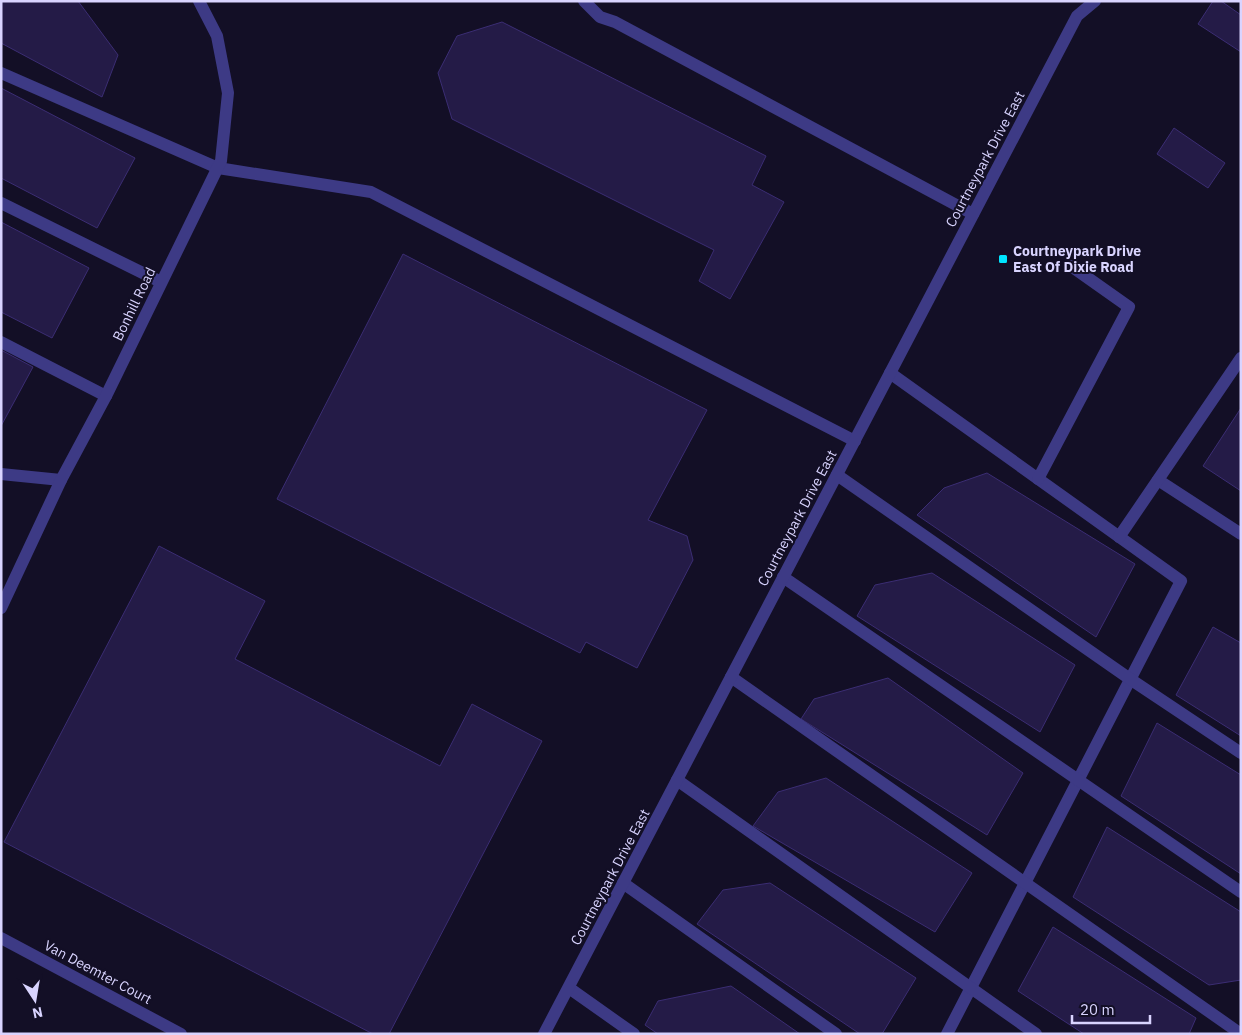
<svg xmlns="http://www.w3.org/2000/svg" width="1242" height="1035" viewBox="0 0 1242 1035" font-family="'IBM Plex Sans',sans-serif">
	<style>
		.building { fill: #241b47; stroke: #3b2d73 }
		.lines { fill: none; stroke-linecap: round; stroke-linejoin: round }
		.service { stroke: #3d3a85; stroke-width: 12 }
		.minor { stroke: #3d3a85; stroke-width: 12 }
		.tertiary { stroke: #3d3a85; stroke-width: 12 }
		.poi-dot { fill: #00e5ff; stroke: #130f26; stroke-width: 2 }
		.labels { text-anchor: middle; stroke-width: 4; stroke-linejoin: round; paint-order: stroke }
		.street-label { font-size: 14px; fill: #d9d4ff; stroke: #130f26 }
		.poi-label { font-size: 14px; font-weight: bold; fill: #d9d4ff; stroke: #130f26; text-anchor: start }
	</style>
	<rect width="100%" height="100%" fill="#130f26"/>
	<g class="building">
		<path d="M1,1H78L118,55L102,97L1,43Z"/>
		<path d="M1213,1H1221L1241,15V52L1198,24Z"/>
		<path d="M502,22L766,156L752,185L784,202L730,299L699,281L714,250L452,119L438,73L457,36Z"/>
		<path d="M1,88L135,158L97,228L1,178Z"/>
		<path d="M1174,128L1225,163L1208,188L1157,154Z"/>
		<path d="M1,222L89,268L52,338L1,312Z"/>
		<path d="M403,254L707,410L648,520L687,536L693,560L637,668L586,642L580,653L277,499Z"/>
		<path d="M1,350L33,367L1,426Z"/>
		<path d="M1241,408V491L1203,466Z"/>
		<path d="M987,473L1135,564L1096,637L917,515L944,488Z"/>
		<path d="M159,546L265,601L235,659L440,766L472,704L542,741L389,1034H373L4,842Z"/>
		<path d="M932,573L1075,665L1040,732L857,616L875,585Z"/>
		<path d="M1213,627L1241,643V736L1176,695Z"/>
		<path d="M888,678L1023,773L987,835L801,719L814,699Z"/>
		<path d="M1157,723L1241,775V874L1121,796Z"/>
		<path d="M826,778L972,873L935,932L753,826L778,792Z"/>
		<path d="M1107,827L1241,912V980L1209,985L1073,897Z"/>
		<path d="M770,883L916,978L882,1034H860L697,924L723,890Z"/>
		<path d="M1053,927L1196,1018L1189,1034H1084L1018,991Z"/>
		<path d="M731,986L800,1034H658L645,1025L658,1001Z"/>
	</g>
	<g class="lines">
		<g class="service">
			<path d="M584,1L600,17L615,22L973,214"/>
			<path d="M1,73L218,168L371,192L855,441"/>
			<path d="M1,203L161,282"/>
			<path d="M1,342L106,396"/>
			<path d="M890,373L1181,581L947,1034"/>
			<path d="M1,474L61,480"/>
			<path d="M837,475L1130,679L1241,753"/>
			<path d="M1038,479L1129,307L1071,266"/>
			<path d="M1158,480L1241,534"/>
			<path d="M1119,537L1241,358"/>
			<path d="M783,577L1241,892"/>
			<path d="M731,677L1241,1034"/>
			<path d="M677,780L1036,1034"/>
			<path d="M623,883L836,1034"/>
			<path d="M569,988L634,1034"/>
		</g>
		<g class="minor">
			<path d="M1,608L61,480L106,396L221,161L228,93L217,36L199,1"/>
			<path d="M1,938L181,1034"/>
		</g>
		<path class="tertiary" d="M544,1034L1077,16L1095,1"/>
	</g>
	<rect class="poi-dot" x="998" y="254" width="10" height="10" rx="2.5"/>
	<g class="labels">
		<g class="street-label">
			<text transform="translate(985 159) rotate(-62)" y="5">Courtneypark Drive East</text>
			<text transform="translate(134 304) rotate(-64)" y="5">Bonhill Road</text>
			<text transform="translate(797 518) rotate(-62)" y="5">Courtneypark Drive East</text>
			<text transform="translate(610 877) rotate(-62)" y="5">Courtneypark Drive East</text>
			<text transform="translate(98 972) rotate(28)" y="5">Van Deemter Court</text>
		</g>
		<g class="poi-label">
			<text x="1013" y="256">Courtneypark Drive<tspan x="1013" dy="16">East Of Dixie Road</tspan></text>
		</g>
	</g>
	<rect width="1242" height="1035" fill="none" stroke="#d9d4ff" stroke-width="5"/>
	<g transform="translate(35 1000) rotate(168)" stroke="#130f26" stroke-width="4" paint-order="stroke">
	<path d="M0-4L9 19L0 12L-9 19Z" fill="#d9d4ff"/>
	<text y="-8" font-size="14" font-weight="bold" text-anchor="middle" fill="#d9d4ff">N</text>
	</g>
	<path d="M1072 1015v8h78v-8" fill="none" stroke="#d9d4ff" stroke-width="2.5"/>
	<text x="1080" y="1015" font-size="15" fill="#d9d4ff" stroke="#130f26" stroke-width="4" paint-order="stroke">20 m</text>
</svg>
